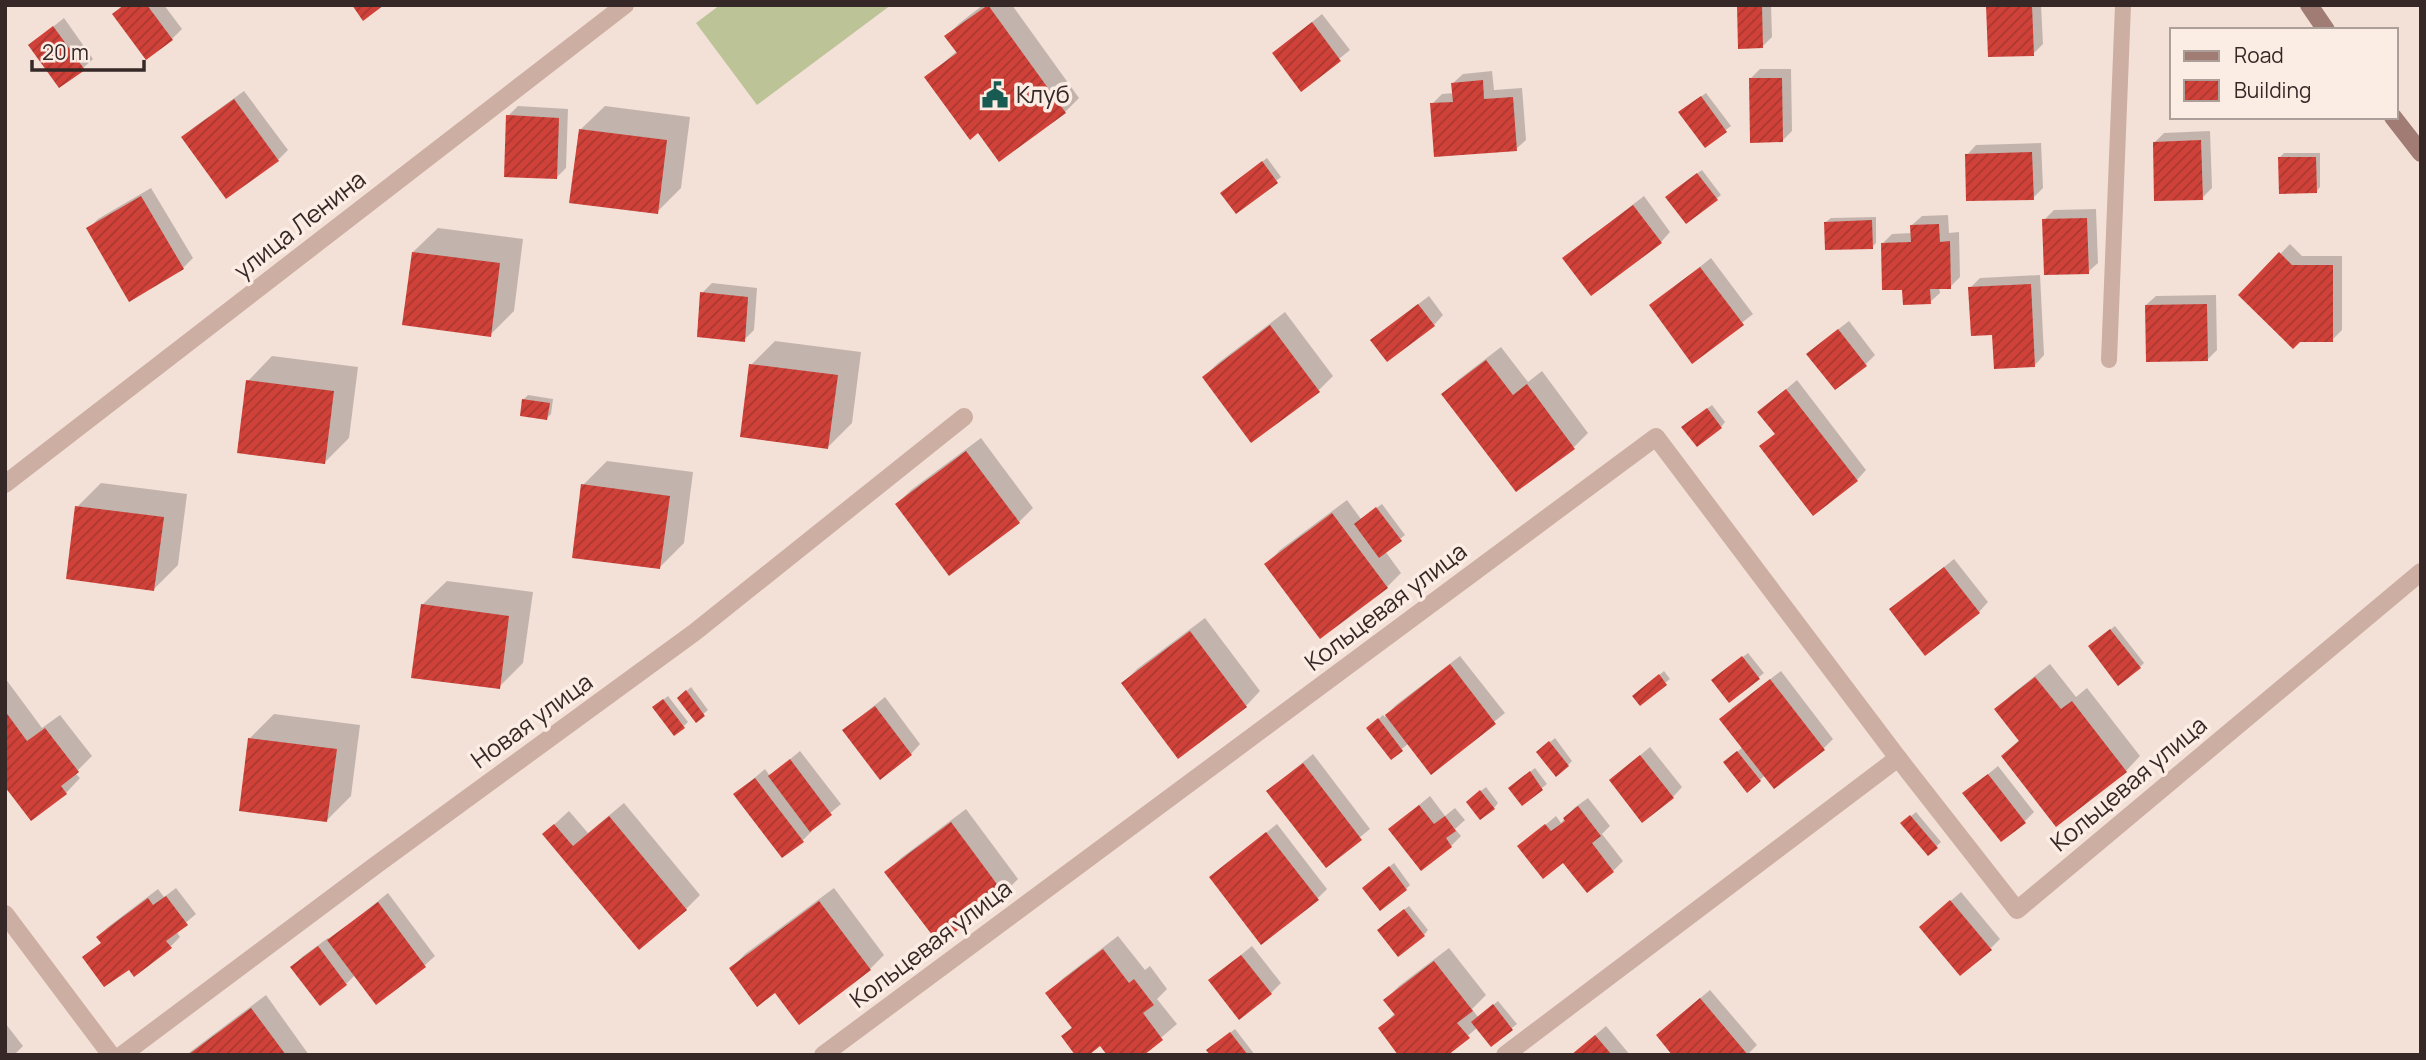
<svg xmlns="http://www.w3.org/2000/svg" width="2426" height="1060" viewBox="0 0 2426 1060" font-family="Manrope,sans-serif">
	<style>
		.garden { fill: #bcc397 }
		.shadow { fill: #0003 }
		.building { fill: url(#building-hatch) }
		.lines { fill: none; stroke-linecap: round; stroke-linejoin: round }
		.lane { stroke: #ccaea3; stroke-width: 16 }
		.street { stroke: #ccaea3; stroke-width: 18 }
		.secondary { stroke: #a07c74; stroke-width: 18 }
		.labels { text-anchor: middle; stroke-width: 7; stroke-linejoin: round; paint-order: stroke }
		.poi-label { font-size: 24px; fill: #362826; stroke: #fbece4; text-anchor: start }
		.street-label { font-size: 24px; fill: #362826; stroke: #fbece4 }
	</style>
	<defs>
		<pattern id="building-hatch" width="6" height="6" patternUnits="userSpaceOnUse" patternTransform="scale(1.75)"><rect width="6" height="6" fill="#d04239"/><path d="M-1 1l2-2M0 6l6-6M5 7l2-2" fill="none" stroke="#aa3730"/></pattern>
	</defs>
	<rect width="100%" height="100%" fill="#f3e1d8"/>
	<path class="garden" d="M720,5H891L757,105L696,23Z"/>
	<g class="shadow">
		<path d="M123,5H164L182,29L172,39L115,14Z"/>
		<path d="M983,5H1012L1079,98L1065,112L978,131L927,77L957,51L946,36L961,22Z"/>
		<path d="M1739,5H1771L1772,37L1762,47Z"/>
		<path d="M1988,5H2041L2043,44L2033,54Z"/>
		<path d="M1322,14L1350,50L1302,89L1274,53Z"/>
		<path d="M64,18L93,59L83,68L30,45Z"/>
		<path d="M1760,69H1791L1792,131L1783,140L1750,79Z"/>
		<path d="M1492,71L1494,90L1522,88L1526,140L1516,149L1432,104L1442,94L1454,93L1453,83L1463,74Z"/>
		<path d="M244,91L288,150L278,160L227,197L183,137L193,128Z"/>
		<path d="M1706,93L1731,126L1706,145L1685,108Z"/>
		<path d="M518,106L568,109L566,168L557,177L508,116Z"/>
		<path d="M605,106L690,117L681,188L657,212L580,130Z"/>
		<path d="M2210,131L2212,188L2202,198L2155,142L2164,133Z"/>
		<path d="M2041,143L2043,188L2033,198L1967,155L1976,145Z"/>
		<path d="M2284,153H2320V187L2316,192L2279,158Z"/>
		<path d="M1267,158L1281,177L1236,212L1226,189Z"/>
		<path d="M1702,170L1721,195L1716,199L1672,192Z"/>
		<path d="M151,188L193,258L183,268L88,229L98,219Z"/>
		<path d="M1644,196L1670,232L1661,242L1564,258Z"/>
		<path d="M2096,209L2098,263L2088,272L2044,220L2054,210Z"/>
		<path d="M1948,215L1949,233L1959,232L1960,277L1950,287H1939L1940,293L1930,302L1904,288L1882,244L1892,234L1912,233V225L1922,216Z"/>
		<path d="M1876,217V243L1872,247L1826,222L1831,218Z"/>
		<path d="M438,228L523,239L514,311L490,335L413,252Z"/>
		<path d="M2290,244L2302,256H2342V330L2332,340L2240,295Z"/>
		<path d="M1711,258L1753,314L1693,361L1651,306Z"/>
		<path d="M2040,275L2044,355L2035,365L1994,334L1970,288L1980,278Z"/>
		<path d="M712,283L757,288L754,330L744,340L702,293Z"/>
		<path d="M2216,295L2217,350L2208,359L2146,305L2156,296Z"/>
		<path d="M1429,296L1443,315L1434,325L1382,331Z"/>
		<path d="M1285,312L1333,376L1319,390L1204,377L1218,363Z"/>
		<path d="M1849,321L1875,355L1865,365L1818,345Z"/>
		<path d="M775,341L861,352L852,423L828,447L751,365Z"/>
		<path d="M1501,347L1528,382L1542,371L1588,433L1574,447L1516,490L1444,394L1458,380Z"/>
		<path d="M272,356L358,367L349,438L325,462L248,381Z"/>
		<path d="M1797,380L1866,470L1857,480L1762,446L1776,433L1759,412Z"/>
		<path d="M528,395L553,399L551,414L547,418L524,399Z"/>
		<path d="M1712,405L1725,422L1721,427L1688,423Z"/>
		<path d="M981,438L1033,508L1019,522L897,504L911,490Z"/>
		<path d="M607,461L693,472L684,543L660,567L583,485Z"/>
		<path d="M101,483L187,494L178,565L154,589L77,507Z"/>
		<path d="M1347,500L1361,519L1382,504L1405,535L1385,551L1401,573L1387,587L1266,565L1280,550Z"/>
		<path d="M1954,559L1988,602L1979,612L1891,610Z"/>
		<path d="M447,581L533,592L523,663L499,687L422,605Z"/>
		<path d="M1205,618L1260,691L1246,706L1178,756L1123,683L1137,669Z"/>
		<path d="M2115,626L2144,663L2140,667L2094,642Z"/>
		<path d="M1748,653L1764,673L1729,701L1718,676Z"/>
		<path d="M1460,656L1505,713L1431,772L1409,743L1391,758L1373,724L1383,715L1385,717L1396,705Z"/>
		<path d="M2050,664L2076,697L2087,688L2140,756L2126,771L2003,756L2020,739L1997,709L2011,695Z"/>
		<path d="M1664,671L1670,679L1640,703L1639,692Z"/>
		<path d="M1781,671L1833,739L1824,748L1765,775L1760,780L1730,758L1743,747L1731,709Z"/>
		<path d="M5,678L42,728L60,715L92,756L75,773L80,778L66,793L5,784Z"/>
		<path d="M691,687L708,710L696,720L684,693Z"/>
		<path d="M668,696L688,722L684,726L659,703Z"/>
		<path d="M885,697L920,744L911,754L844,730Z"/>
		<path d="M274,714L360,725L351,796L327,820L250,738Z"/>
		<path d="M1555,738L1572,761L1568,765L1543,748Z"/>
		<path d="M1650,747L1682,787L1673,797L1611,780Z"/>
		<path d="M800,751L841,804L811,829L812,831L802,841L736,794L765,769L770,776Z"/>
		<path d="M1313,754L1370,829L1326,865L1268,791Z"/>
		<path d="M1998,766L2034,812L2025,821L1965,793Z"/>
		<path d="M1535,768L1547,784L1522,804L1514,784Z"/>
		<path d="M1486,787L1498,803L1494,808L1472,798Z"/>
		<path d="M1430,796L1445,816L1455,808L1465,820L1455,829L1461,836L1451,846L1390,829Z"/>
		<path d="M1588,798L1610,826L1602,834L1623,861L1613,871L1563,861L1520,846L1556,816L1561,823L1574,808Z"/>
		<path d="M624,803L700,895L686,909L544,834L569,811L588,833Z"/>
		<path d="M966,809L1018,879L1004,893L939,942L887,872L901,858Z"/>
		<path d="M1916,812L1941,842L1928,854L1903,823Z"/>
		<path d="M1277,824L1327,889L1318,898L1211,877Z"/>
		<path d="M1394,863L1410,885L1406,889L1369,884Z"/>
		<path d="M176,888L196,914L176,931L180,937L171,946L129,967L84,957L102,942L98,937L108,927L158,889L164,897Z"/>
		<path d="M834,888L884,955L870,969L776,991L731,969L745,954Z"/>
		<path d="M1961,892L2000,939L1991,948L1931,918Z"/>
		<path d="M388,893L435,956L425,965L377,1002L356,974L346,984L292,967L302,957L328,938L330,940Z"/>
		<path d="M1409,906L1428,930L1424,935L1383,925Z"/>
		<path d="M1118,936L1145,970L1150,966L1167,989L1157,999L1177,1024L1141,1055L1063,1036L1073,1026L1048,994L1062,979Z"/>
		<path d="M1252,946L1281,983L1271,993L1210,980Z"/>
		<path d="M1449,948L1486,995L1472,1009L1478,1017L1498,1001L1517,1024L1491,1045L1478,1027L1450,1051L1454,1055H1400L1380,1029L1395,1013L1385,1000L1399,986Z"/>
		<path d="M1710,990L1757,1045L1747,1055L1668,1025Z"/>
		<path d="M266,995L309,1055H186Z"/>
		<path d="M5,1023L23,1046L14,1055H5Z"/>
		<path d="M1606,1026L1630,1055H1572L1575,1052Z"/>
		<path d="M1235,1029L1255,1055H1212L1213,1046Z"/>
	</g>
	<g class="building">
		<path d="M124,5H147L173,40L146,60L112,14Z"/>
		<path d="M352,5H384L363,21Z"/>
		<path d="M988,5L1066,113L999,162L978,133L970,140L924,77L957,53L944,36Z"/>
		<path d="M1737,5H1762L1763,48L1738,49Z"/>
		<path d="M1986,5H2032L2034,56L1988,57Z"/>
		<path d="M1312,22L1341,61L1301,92L1272,53Z"/>
		<path d="M53,26L85,70L59,88L28,45Z"/>
		<path d="M1749,78H1782L1783,142L1750,143Z"/>
		<path d="M1483,80L1484,99L1513,97L1517,151L1434,157L1430,103L1453,102L1451,83Z"/>
		<path d="M1701,96L1727,132L1705,148L1678,112Z"/>
		<path d="M234,99L279,161L226,199L181,137Z"/>
		<path d="M506,115L559,118L557,179L504,177Z"/>
		<path d="M579,129L667,140L658,214L569,203Z"/>
		<path d="M2201,140L2203,200L2154,201L2153,142Z"/>
		<path d="M2032,152L2034,200L1966,201L1965,154Z"/>
		<path d="M2278,157H2316L2317,193L2279,194Z"/>
		<path d="M1262,161L1278,183L1236,214L1220,193Z"/>
		<path d="M1697,173L1718,200L1686,224L1665,197Z"/>
		<path d="M141,196L184,269L129,302L86,228Z"/>
		<path d="M1633,205L1662,243L1591,296L1562,258Z"/>
		<path d="M2087,218L2089,274L2044,275L2042,219Z"/>
		<path d="M1872,220L1873,249L1825,250L1824,222Z"/>
		<path d="M1939,224L1940,242L1950,241L1951,289H1930L1931,304L1903,305L1902,290H1882L1881,243L1911,242L1910,225Z"/>
		<path d="M412,252L500,263L491,337L402,325Z"/>
		<path d="M2279,252L2292,265H2333V342H2300L2293,349L2238,295Z"/>
		<path d="M1700,267L1744,325L1692,364L1649,305Z"/>
		<path d="M2031,284L2035,367L1994,369L1992,335L1971,336L1968,287Z"/>
		<path d="M700,292L748,297L745,342L697,337Z"/>
		<path d="M1418,304L1435,326L1387,362L1370,340Z"/>
		<path d="M2207,304L2208,361L2146,362L2145,305Z"/>
		<path d="M1270,325L1320,392L1251,443L1202,377Z"/>
		<path d="M1838,329L1867,366L1835,390L1806,354Z"/>
		<path d="M1486,360L1513,395L1527,384L1575,449L1516,492L1441,394Z"/>
		<path d="M749,364L838,375L828,449L740,437Z"/>
		<path d="M246,380L334,391L325,464L237,453Z"/>
		<path d="M1786,389L1858,481L1813,516L1759,446L1775,434L1757,412Z"/>
		<path d="M522,399L550,403L547,420L520,416Z"/>
		<path d="M1707,408L1722,428L1697,447L1681,427Z"/>
		<path d="M966,451L1020,523L949,576L895,504Z"/>
		<path d="M581,484L670,496L660,569L572,558Z"/>
		<path d="M75,506L164,517L154,591L66,579Z"/>
		<path d="M1376,507L1402,541L1379,558L1354,524Z"/>
		<path d="M1332,513L1388,588L1320,639L1264,564Z"/>
		<path d="M1944,567L1980,613L1925,656L1889,609Z"/>
		<path d="M421,604L509,616L500,689L411,678Z"/>
		<path d="M2110,629L2141,668L2118,686L2088,646Z"/>
		<path d="M1190,631L1247,707L1178,759L1121,683Z"/>
		<path d="M1742,656L1760,679L1729,703L1711,680Z"/>
		<path d="M1450,664L1496,724L1431,775L1385,715Z"/>
		<path d="M1659,674L1667,685L1640,706L1632,696Z"/>
		<path d="M2035,677L2061,709L2072,701L2127,772L2056,827L2001,756L2019,741L1994,709Z"/>
		<path d="M1770,679L1825,750L1774,789L1719,719Z"/>
		<path d="M686,690L705,716L696,723L677,698Z"/>
		<path d="M663,699L685,728L674,736L652,707Z"/>
		<path d="M875,706L912,755L880,780L842,730Z"/>
		<path d="M5,711L27,741L45,728L79,772L61,786L67,794L31,821L5,787Z"/>
		<path d="M1378,718L1403,751L1391,760L1366,728Z"/>
		<path d="M248,738L337,749L327,822L239,811Z"/>
		<path d="M1549,741L1569,766L1556,777L1536,752Z"/>
		<path d="M1737,751L1761,781L1747,793L1723,762Z"/>
		<path d="M1640,755L1674,798L1642,823L1609,780Z"/>
		<path d="M790,759L832,815L810,832L768,776Z"/>
		<path d="M1303,763L1362,840L1326,868L1266,791Z"/>
		<path d="M1530,771L1543,790L1522,806L1508,788Z"/>
		<path d="M1988,774L2026,823L2001,842L1962,793Z"/>
		<path d="M755,778L804,842L782,858L733,794Z"/>
		<path d="M1480,790L1495,809L1480,820L1466,802Z"/>
		<path d="M1419,805L1434,824L1445,816L1456,831L1446,838L1452,847L1421,871L1388,829Z"/>
		<path d="M1578,806L1601,836L1592,843L1614,872L1587,893L1563,863L1543,879L1517,846L1545,824L1551,831L1565,821L1563,818Z"/>
		<path d="M1910,815L1938,848L1928,856L1900,823Z"/>
		<path d="M609,816L687,910L639,950L542,834L554,824L573,846Z"/>
		<path d="M951,822L1005,895L939,944L884,872Z"/>
		<path d="M1266,832L1319,900L1261,945L1209,877Z"/>
		<path d="M1389,866L1407,890L1380,911L1362,888Z"/>
		<path d="M166,896L188,925L166,941L172,948L134,977L129,970L104,987L82,957L101,943L96,937L148,898L153,905Z"/>
		<path d="M1950,900L1992,950L1960,976L1919,927Z"/>
		<path d="M819,901L871,970L799,1025L775,993L757,1007L729,968Z"/>
		<path d="M378,902L426,967L376,1005L327,940Z"/>
		<path d="M1404,909L1425,936L1398,957L1377,930Z"/>
		<path d="M318,946L347,985L320,1006L290,967Z"/>
		<path d="M1103,949L1129,983L1134,979L1154,1005L1143,1013L1163,1040L1144,1055H1107L1100,1046L1089,1055H1075L1061,1036L1072,1028L1045,993Z"/>
		<path d="M1241,955L1272,994L1239,1020L1208,980Z"/>
		<path d="M1434,961L1473,1011L1457,1023L1470,1038L1448,1055H1398L1378,1028L1395,1015L1383,1000Z"/>
		<path d="M1700,998L1748,1055H1672L1656,1035Z"/>
		<path d="M1493,1004L1513,1030L1491,1047L1471,1022Z"/>
		<path d="M251,1008L286,1055H188Z"/>
		<path d="M1230,1032L1248,1055H1210L1206,1050Z"/>
		<path d="M1595,1035L1612,1055H1571Z"/>
	</g>
	<g class="lines">
		<path class="lane" d="M2109,360L2123,5"/>
		<g class="street">
			<path d="M5,484L625,5"/>
			<path d="M5,914L111,1055"/>
			<path d="M122,1055L376,865L695,632L964,417"/>
			<path d="M823,1055L1656,437L1898,758L2017,910L2421,572"/>
			<path d="M1505,1055L1898,758"/>
		</g>
		<g class="secondary">
			<path d="M2309,5L2326,30"/>
			<path d="M2393,117L2421,153"/>
		</g>
	</g>
	<defs>
		<g id="civic-bare" transform="scale(2.1)"><path d="M-.6-6.5H3V-4.5H.6V-3L4-1V1h2V6H-6V1h2V-1L-.6-3ZM-1.2 2.5V6h2.4V2.5Z" fill="#185b53" stroke="#fbece4" stroke-width="2.5" paint-order="stroke"/></g>
	</defs>
	<g fill-rule="evenodd">
		<use href="#civic-bare" x="995" y="95"/>
	</g>
	<g class="labels">
		<g class="poi-label">
			<text x="1016" y="103">Клуб</text>
		</g>
		<g class="street-label">
			<text transform="translate(300 225) rotate(-38)" y="8">улица Ленина</text>
			<text transform="translate(1386 607) rotate(-37)" y="8">Кольцевая улица</text>
			<text transform="translate(532 721) rotate(-36)" y="8">Новая улица</text>
			<text transform="translate(2129 784) rotate(-40)" y="8">Кольцевая улица</text>
			<text transform="translate(931 944) rotate(-37)" y="8">Кольцевая улица</text>
		</g>
	</g>
	<rect width="2426" height="1060" fill="none" stroke="#362826" stroke-width="14"/>
	<rect x="2170" y="28" width="228" height="91" fill="#fbece4" stroke="#ac9e98" stroke-width="2"/>
	<rect x="2184" y="51" width="35" height="10" fill="#a07c74" stroke="#ac9e98" stroke-width="2"/>
	<text x="2234" y="63" font-size="21" fill="#362826">Road</text>
	<rect x="2184" y="80" width="35" height="21" fill="url(#building-hatch)" stroke="#ac9e98" stroke-width="2"/>
	<text x="2234" y="98" font-size="21" fill="#362826">Building</text>
	<path d="M32 60v10h112v-10" fill="none" stroke="#362826" stroke-width="3.5"/>
	<text x="42" y="60" font-size="21" fill="#362826" stroke="#fbece4" stroke-width="5" paint-order="stroke">20 m</text>
</svg>
